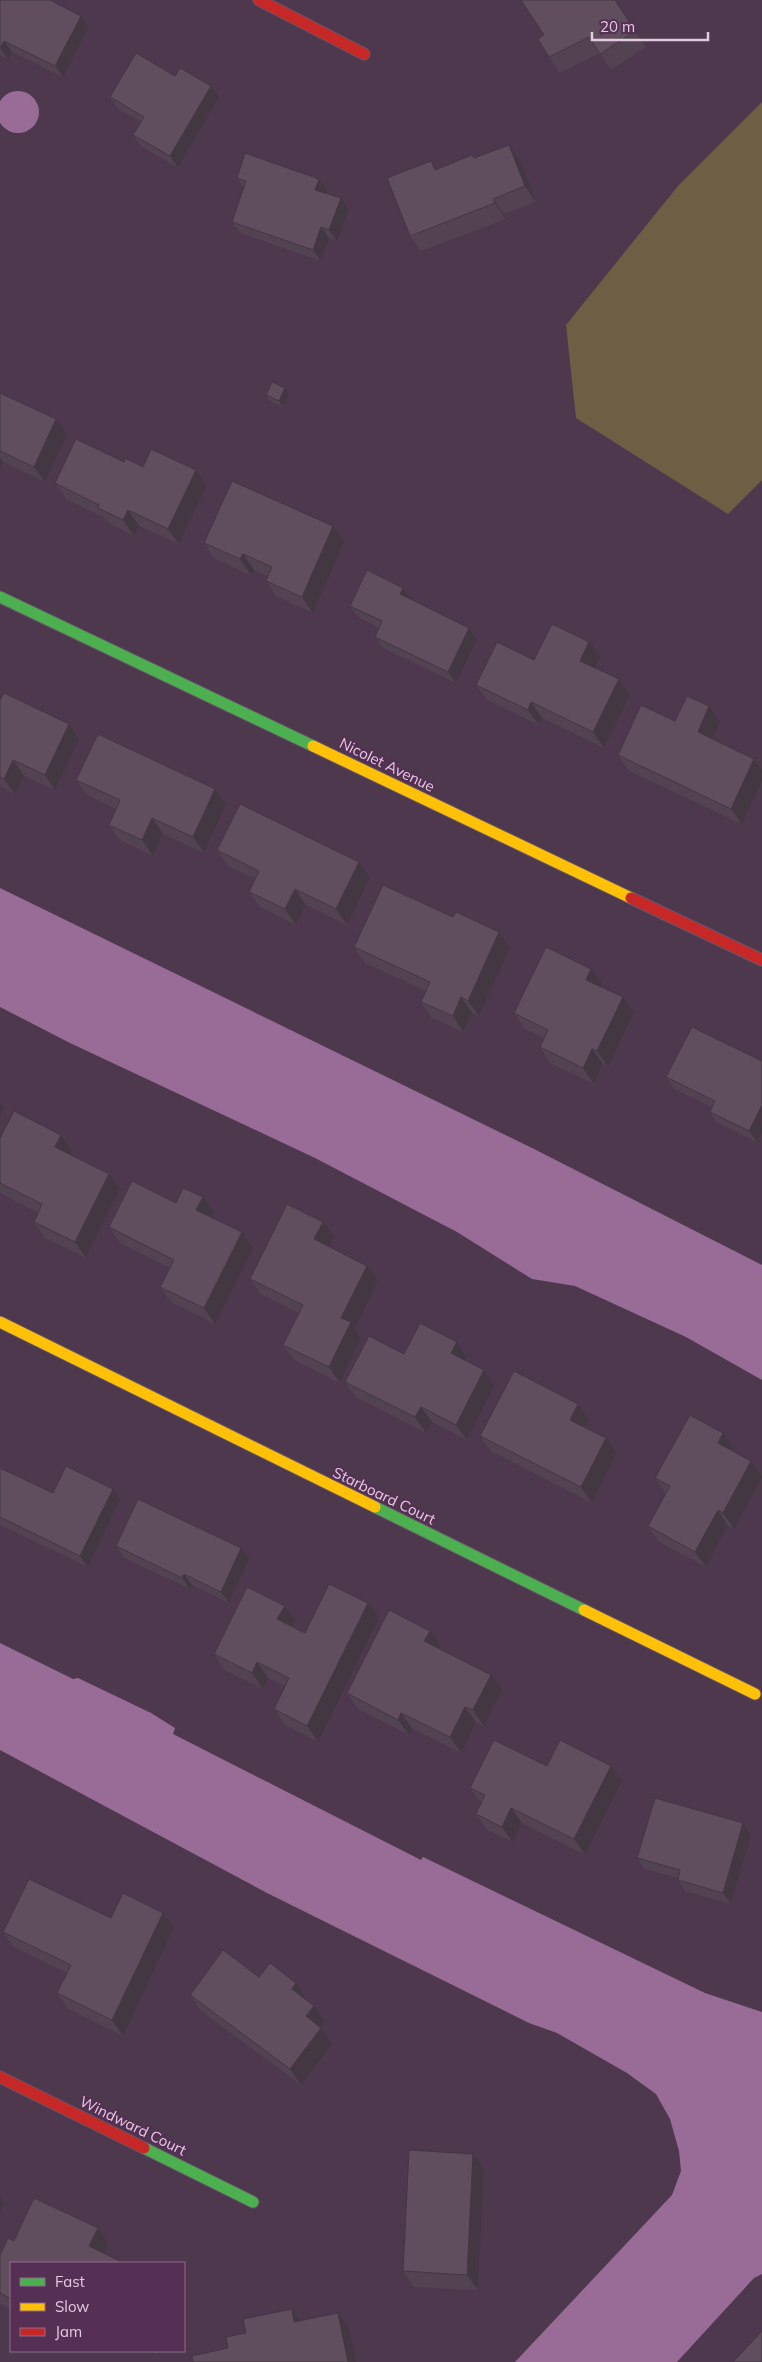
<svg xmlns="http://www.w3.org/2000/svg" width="762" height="2362" viewBox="0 0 762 2362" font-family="Mulish,sans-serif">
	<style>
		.green { fill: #6e5e43 }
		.water { fill: #996c97 }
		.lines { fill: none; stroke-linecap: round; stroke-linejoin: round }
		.fast-casing { stroke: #695769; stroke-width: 13 }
		.slow-casing { stroke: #695769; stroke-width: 13 }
		.jam-casing { stroke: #695769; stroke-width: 13 }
		.fast { stroke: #4caf50; stroke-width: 11 }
		.slow { stroke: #ffc107; stroke-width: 11 }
		.jam { stroke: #c62828; stroke-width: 11 }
		.wall { fill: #534352 }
		.shaded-wall { fill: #433742 }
		.building { fill: #604e5f; stroke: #433742 }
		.labels { text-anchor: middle; stroke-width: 4; stroke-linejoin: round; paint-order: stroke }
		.street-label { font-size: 15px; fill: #e2cae0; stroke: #562f55 }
	</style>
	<rect width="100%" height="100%" fill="#4d384d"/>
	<path class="green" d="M762,102V480L728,514L576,418L566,325L678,186Z"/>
	<g class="water">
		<circle cx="18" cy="112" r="21"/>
		<path d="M0,888L532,1148L762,1265V1380L686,1337L575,1286L532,1279L457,1232L315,1158L70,1043L0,1007Z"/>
		<path d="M0,1643L73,1679L78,1678L151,1713L175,1728L173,1734L421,1860L423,1857L705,1993L762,2012V2274L754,2278L677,2362H515L672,2195L681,2171L679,2151L670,2119L656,2094L627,2073L557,2033L529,2023L267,1893L0,1750Z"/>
	</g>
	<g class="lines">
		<g class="fast-casing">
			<g id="fast">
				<path d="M0,597L313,746"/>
				<path d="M375,1507L584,1610"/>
				<path d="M144,2148L253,2202"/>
			</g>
		</g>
		<g class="slow-casing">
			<g id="slow">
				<path d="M313,746L631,898"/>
				<path d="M0,1322L375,1507"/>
				<path d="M584,1610L755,1694"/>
			</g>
		</g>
		<g class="jam-casing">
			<g id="jam">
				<path d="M259,0L364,54"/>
				<path d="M631,898L762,960"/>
				<path d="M0,2077L144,2148"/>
			</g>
		</g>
		<use href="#fast" class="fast"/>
		<use href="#slow" class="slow"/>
		<use href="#jam" class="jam"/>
	</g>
	<g class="wall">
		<path d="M0,0L81,16L89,27L63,77L12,52L8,59L0,55Z"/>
		<path d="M521,0H616L646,47L611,70L600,53L560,73L549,57L544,35Z"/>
		<path d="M175,76L211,86L219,97L178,168L141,146L133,135L141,122L118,109L110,97Z"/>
		<path d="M474,158L520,160L536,202L504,214L506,219L421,251L410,236L437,169Z"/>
		<path d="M237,178L319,179L327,190L326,193L349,210L337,241L329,238L321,261L240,233L232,222L244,188Z"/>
		<path d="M285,388L289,394L283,407L270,401L266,395Z"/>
		<path d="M0,393L56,419L67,434L45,482L3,462L0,467Z"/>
		<path d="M124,462L207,486L179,544L139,526L134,536L109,523L105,518L66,499L55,483Z"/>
		<path d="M344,542L313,613L276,596L266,581L268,576L254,570L251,575L215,559L204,543Z"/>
		<path d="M411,599L469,628L477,639L456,683L383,648L375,637L379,628L358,617L350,606Z"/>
		<path d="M600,657L595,668L630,695L604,748L542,718L539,725L487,700L476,685L534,660Z"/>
		<path d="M0,700L69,724L79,739L55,790L24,776L15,794L0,787Z"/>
		<path d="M675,721L720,722L712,739L754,759L762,769V781L742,824L629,771L618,755Z"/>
		<path d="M76,780L226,804L204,853L163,834L153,856L120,840L109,825L116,809L87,795Z"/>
		<path d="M217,850L370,877L347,925L306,905L296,925L260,907L249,892L255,879L228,866Z"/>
		<path d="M453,917L499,932L510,948L479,1016L472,1013L463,1032L432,1018L421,1002L426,991L365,963L354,947Z"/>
		<path d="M602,985L601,987L634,1012L608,1067L603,1064L594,1084L550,1063L540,1047L544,1038L525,1029L514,1013Z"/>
		<path d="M692,1027L757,1142L718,1123L710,1112L712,1107L674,1089L666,1077Z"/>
		<path d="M61,1135L72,1151L70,1155L120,1189L86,1258L45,1238L34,1222L38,1213L0,1193V1138Z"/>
		<path d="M176,1203L214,1213L211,1217L253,1248L215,1324L171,1302L160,1287L170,1268L120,1243L109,1227Z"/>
		<path d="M334,1237L329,1246L378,1281L355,1329L361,1338L340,1383L294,1360L283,1345L299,1313L261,1294L250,1279Z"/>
		<path d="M404,1354L467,1358L466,1361L484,1370L495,1385L467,1440L432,1422L426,1433L356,1397L345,1382Z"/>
		<path d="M578,1404L589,1420L585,1427L606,1438L617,1453L592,1503L491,1451L480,1436Z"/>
		<path d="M723,1433L734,1448L733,1451L734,1529L728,1526L706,1567L659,1542L648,1526L666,1494L655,1478Z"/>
		<path d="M0,1468L53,1493L113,1489L120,1500L88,1567L0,1525Z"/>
		<path d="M116,1546L249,1559L229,1603L192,1585L190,1589L124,1558Z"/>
		<path d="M368,1603L379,1618L318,1742L285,1725L274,1709L285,1686L268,1678L263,1689L224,1670L214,1654L285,1606L296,1621L293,1627L305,1633Z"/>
		<path d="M430,1631L441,1646L439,1649L502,1690L484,1726L476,1722L461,1753L412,1728L409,1735L358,1709L347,1693Z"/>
		<path d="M547,1766L622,1781L585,1855L522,1823L513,1842L487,1830L476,1814L481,1803L470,1788Z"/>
		<path d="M743,1823L751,1835L731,1904L685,1891L678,1880V1878L645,1869L637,1858Z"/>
		<path d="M163,1913L174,1928L123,2036L68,2009L57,1993L67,1973L14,1947L3,1932L111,1918Z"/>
		<path d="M259,1977L296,1983L307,1999L306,2000L325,2022L320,2027L332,2044L301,2085L201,2011L190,1995Z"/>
		<path d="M484,2170L478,2290L414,2287L403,2271Z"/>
		<path d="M98,2228L108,2244L104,2253L11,2263V2309L0,2304V2255L14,2241Z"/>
		<path d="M146,2351H159L158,2354Z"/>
	</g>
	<g class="shaded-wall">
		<path d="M615,0H616L646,47L635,31Z"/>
		<path d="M81,16L89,27L63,77L55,66Z"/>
		<path d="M4,41L12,52L8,59L0,48Z"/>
		<path d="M211,86L219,97L178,168L170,156Z"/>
		<path d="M509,145L520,160L536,202L525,186Z"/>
		<path d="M319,179L327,190L323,201L315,190Z"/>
		<path d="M341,198L349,210L337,241L329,230Z"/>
		<path d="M493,199L504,214L506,219L495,203Z"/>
		<path d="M321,227L329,238L321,261L313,250Z"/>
		<path d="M285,388L289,394L283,407L279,401Z"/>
		<path d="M56,419L67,434L45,482L34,467Z"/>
		<path d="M0,458L3,462L0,467Z"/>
		<path d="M196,470L207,486L179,544L168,529Z"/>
		<path d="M128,510L139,526L134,536L123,520Z"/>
		<path d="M333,526L344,542L313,613L302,597Z"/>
		<path d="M243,554L254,570L251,575L240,559Z"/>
		<path d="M403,588L411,599L408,605L400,594Z"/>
		<path d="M469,628L477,639L456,683L448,672Z"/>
		<path d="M589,642L600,657L591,676L580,661Z"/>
		<path d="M619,679L630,695L604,748L593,732Z"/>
		<path d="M531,702L542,718L539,725L528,710Z"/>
		<path d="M709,706L720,722L708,747L698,732Z"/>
		<path d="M69,724L79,739L55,790L45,775Z"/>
		<path d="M754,759L762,769V781L742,824L731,809Z"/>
		<path d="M13,760L24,776L15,794L4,779Z"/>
		<path d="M215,789L226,804L204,853L193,837Z"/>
		<path d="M152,818L163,834L153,856L142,840Z"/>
		<path d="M359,862L370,877L347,925L336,909Z"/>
		<path d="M295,889L306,905L296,925L285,909Z"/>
		<path d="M499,932L510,948L479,1016L468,1001Z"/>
		<path d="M591,969L602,985L597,995L586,980Z"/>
		<path d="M461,997L472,1013L463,1032L453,1016Z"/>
		<path d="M623,997L634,1012L608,1067L597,1051Z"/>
		<path d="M592,1049L603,1064L594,1084L583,1068Z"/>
		<path d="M0,1104L4,1109L0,1117Z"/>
		<path d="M762,1105V1132L757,1142L749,1131Z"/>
		<path d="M61,1135L72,1151L66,1163L55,1147Z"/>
		<path d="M109,1174L120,1189L86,1258L75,1242Z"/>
		<path d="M203,1197L214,1213L207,1226L196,1210Z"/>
		<path d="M323,1222L334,1237L325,1255L314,1239Z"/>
		<path d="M242,1232L253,1248L215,1324L204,1308Z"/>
		<path d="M367,1266L378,1281L355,1329L361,1338L340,1383L329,1367L341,1318Z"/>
		<path d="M457,1342L467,1358L462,1369L451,1353Z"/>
		<path d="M484,1370L495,1385L467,1440L456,1425Z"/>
		<path d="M578,1404L589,1420L581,1435L570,1420Z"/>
		<path d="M421,1407L432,1422L426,1433L415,1417Z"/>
		<path d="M723,1433L734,1448L729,1459L718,1443Z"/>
		<path d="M606,1438L617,1453L592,1503L581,1487Z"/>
		<path d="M751,1461L762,1477L734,1529L723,1513Z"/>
		<path d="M113,1489L120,1500L88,1567L80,1556Z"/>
		<path d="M718,1510L728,1526L706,1567L695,1552Z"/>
		<path d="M241,1548L249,1559L229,1603L221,1592Z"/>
		<path d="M184,1574L192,1585L190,1589L182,1578Z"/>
		<path d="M368,1603L379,1618L318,1742L307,1726Z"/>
		<path d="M285,1606L296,1621L288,1635L277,1619Z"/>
		<path d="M430,1631L441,1646L435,1656L424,1641Z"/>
		<path d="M257,1662L268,1678L263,1689L252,1673Z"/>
		<path d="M491,1675L502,1690L484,1726L473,1710Z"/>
		<path d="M465,1707L476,1722L461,1753L450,1737Z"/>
		<path d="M401,1713L412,1728L409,1735L398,1720Z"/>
		<path d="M611,1766L622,1781L585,1855L574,1839Z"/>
		<path d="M511,1808L522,1823L513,1842L502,1827Z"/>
		<path d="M743,1823L751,1835L731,1904L723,1893Z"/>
		<path d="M163,1913L174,1928L123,2036L112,2020Z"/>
		<path d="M296,1983L307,1999L303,2005L292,1989Z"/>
		<path d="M314,2006L325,2022L316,2032L306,2016Z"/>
		<path d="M321,2028L332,2044L301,2085L290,2069Z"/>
		<path d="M473,2154L484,2170L478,2290L467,2275Z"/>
		<path d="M0,2196L4,2202L0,2211Z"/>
		<path d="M98,2228L108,2244L100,2262L89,2246Z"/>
		<path d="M292,2309L303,2325L294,2322Z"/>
		<path d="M338,2313L349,2329L356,2362H348Z"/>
	</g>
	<g class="building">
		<path d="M0,0H50L81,16L55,66L4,41L0,48Z"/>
		<path d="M521,0H615L635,31L600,54L589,37L549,57L538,39L544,35Z"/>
		<path d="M136,53L175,76L180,68L211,86L170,156L133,135L144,117L110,97Z"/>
		<path d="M509,145L525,186L493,199L495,203L410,236L387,178L431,161L435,170L472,155L474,158Z"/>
		<path d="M245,153L319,179L315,190L341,198L329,230L321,227L313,250L232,222L246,181L237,178Z"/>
		<path d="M272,382L285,388L279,401L266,395Z"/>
		<path d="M0,393L56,419L34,467L0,451Z"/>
		<path d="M76,439L124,462L125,458L143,467L151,449L196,470L168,529L128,510L123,520L98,508L99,505L55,483Z"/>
		<path d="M232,481L333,526L302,597L266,581L272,567L243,554L240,559L204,543Z"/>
		<path d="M367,570L403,588L400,594L469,628L448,672L375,637L382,621L350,606Z"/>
		<path d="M552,624L589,642L580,661L619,679L593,732L531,702L528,710L476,685L497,642L534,660Z"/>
		<path d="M4,693L69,724L45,775L13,760L4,779L0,777V700Z"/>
		<path d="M687,696L709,706L698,732L754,759L731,809L618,755L641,705L675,721Z"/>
		<path d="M98,734L215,789L193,837L152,818L142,840L109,825L120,800L76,780Z"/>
		<path d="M240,804L359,862L336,909L295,889L285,909L249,892L259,871L217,850Z"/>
		<path d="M383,885L453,917L456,912L499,932L468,1001L461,997L453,1016L421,1002L430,982L354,947Z"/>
		<path d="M546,947L591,969L586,980L623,997L597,1051L592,1049L583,1068L540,1047L548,1030L514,1013Z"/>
		<path d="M692,1027L762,1061V1105L749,1131L710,1112L715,1101L666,1077Z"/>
		<path d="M14,1111L61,1135L55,1147L109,1174L75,1242L34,1222L42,1204L0,1183V1138Z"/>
		<path d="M132,1181L176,1203L183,1188L203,1197L196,1210L242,1232L204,1308L160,1287L174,1260L109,1227Z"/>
		<path d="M287,1204L323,1222L314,1239L367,1266L341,1318L351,1322L329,1367L283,1345L303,1305L250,1279Z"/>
		<path d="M420,1323L457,1342L451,1353L484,1370L456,1425L421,1407L415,1417L345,1382L369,1336L404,1354Z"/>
		<path d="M514,1371L578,1404L570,1420L606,1438L581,1487L480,1436Z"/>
		<path d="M690,1415L723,1433L718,1443L751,1461L723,1513L718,1510L695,1552L648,1526L670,1486L655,1478Z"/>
		<path d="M66,1466L113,1489L80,1556L0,1517V1468L53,1493Z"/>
		<path d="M138,1499L241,1548L221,1592L184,1574L182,1578L116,1546Z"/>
		<path d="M329,1584L368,1603L307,1726L274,1709L289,1678L257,1662L252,1673L214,1654L247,1587L285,1606L277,1619L305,1633Z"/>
		<path d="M389,1610L430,1631L424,1641L491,1675L473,1710L465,1707L450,1737L401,1713L398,1720L347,1693Z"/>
		<path d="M494,1740L547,1766L560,1740L611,1766L574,1839L511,1808L502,1827L476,1814L485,1795L470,1788Z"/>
		<path d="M655,1798L743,1823L723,1893L678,1880L680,1870L637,1858Z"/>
		<path d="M29,1879L111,1918L123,1893L163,1913L112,2020L57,1993L71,1965L3,1932Z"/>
		<path d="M223,1950L259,1977L270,1963L296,1983L292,1989L314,2006L306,2016L321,2028L290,2069L190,1995Z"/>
		<path d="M409,2150L473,2154L467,2275L403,2271Z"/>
		<path d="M34,2198L98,2228L89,2246L124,2263H11V2299L0,2293V2255L8,2238L14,2241Z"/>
		<path d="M292,2309L294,2322L338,2313L348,2362H193L192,2356L228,2348L226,2337L246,2333L243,2319Z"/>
		<path d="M762,2331V2362H733Z"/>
	</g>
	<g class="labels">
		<g class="street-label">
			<text transform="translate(387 765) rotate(26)" y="5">Nicolet Avenue</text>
			<text transform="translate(384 1496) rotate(26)" y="5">Starboard Court</text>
			<text transform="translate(133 2126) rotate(26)" y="5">Windward Court</text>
		</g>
	</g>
	<rect x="10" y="2262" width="175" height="90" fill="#562f55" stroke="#8e6d8d"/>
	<rect x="20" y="2278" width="25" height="8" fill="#4caf50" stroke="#8e6d8d"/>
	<text x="55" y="2287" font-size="15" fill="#e2cae0">Fast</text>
	<rect x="20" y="2303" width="25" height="8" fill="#ffc107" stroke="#8e6d8d"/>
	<text x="55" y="2312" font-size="15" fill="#e2cae0">Slow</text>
	<rect x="20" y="2328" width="25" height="8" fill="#c62828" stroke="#8e6d8d"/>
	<text x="55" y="2337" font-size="15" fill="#e2cae0">Jam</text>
	<path d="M592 32v8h116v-8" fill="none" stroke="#e2cae0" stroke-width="2.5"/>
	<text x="600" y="32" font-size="15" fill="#e2cae0" stroke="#562f55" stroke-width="4" paint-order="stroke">20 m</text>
</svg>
